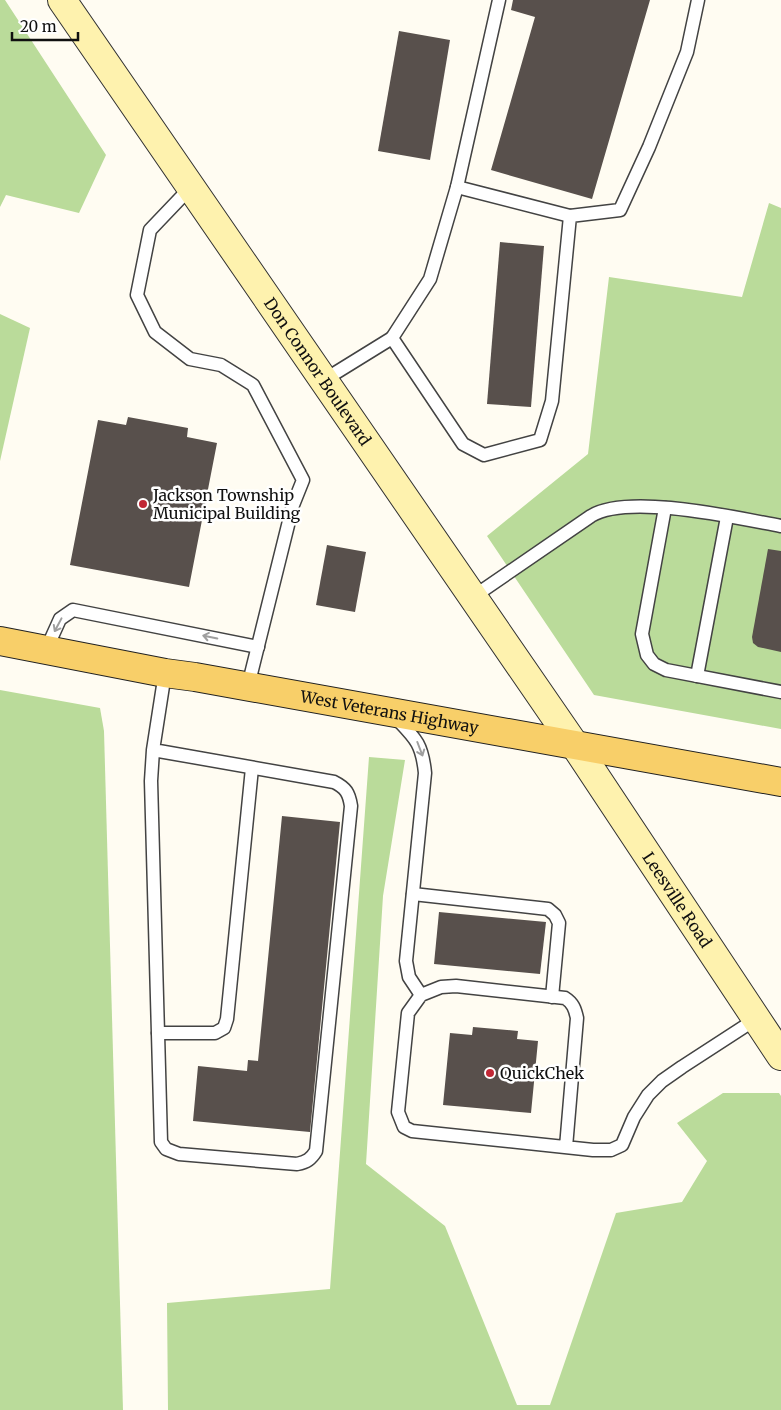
<svg xmlns="http://www.w3.org/2000/svg" width="781" height="1410" viewBox="0 0 781 1410" font-family="Merriweather,serif">
	<style>
		.forest { fill: #badb9a }
		.building { fill: #58504c }
		.lines { fill: none; stroke-linecap: round; stroke-linejoin: round }
		.lane-casing { stroke: #434343; stroke-width: 15 }
		.secondary-casing { stroke: #323232; stroke-width: 30 }
		.primary-casing { stroke: #212121; stroke-width: 30 }
		.lane { stroke: #fff; stroke-width: 12 }
		.secondary { stroke: #fef2ae; stroke-width: 28 }
		.primary { stroke: #f8cf69; stroke-width: 28 }
		.oneway { stroke: #9f9f9f }
		.poi-dot { fill: #c12735; stroke: #fff; stroke-width: 2 }
		.labels { text-anchor: middle; stroke-width: 5; stroke-linejoin: round; paint-order: stroke }
		.street-label { font-size: 16px; fill: #101010; stroke: #fff }
		.poi-label { font-size: 16px; fill: #101010; stroke: #fff; text-anchor: start }
	</style>
	<rect width="100%" height="100%" fill="#fffcf2"/>
	<g class="forest">
		<path d="M0,0H5L106,155L79,213L6,195L0,207Z"/>
		<path d="M769,203L781,208V729L594,695L487,536L588,454L609,277L742,297Z"/>
		<path d="M0,314L30,328L0,461Z"/>
		<path d="M0,690L100,708L104,731L123,1410H0Z"/>
		<path d="M369,757L405,760L383,896L366,1164L445,1226L517,1405H550L616,1213L682,1202L707,1161L677,1123L723,1093H779L781,1096V1410H168L167,1303L330,1289Z"/>
	</g>
	<g class="building">
		<path d="M513,0H650L592,199L491,170L535,17L511,10Z"/>
		<path d="M399,31L450,40L430,160L378,151Z"/>
		<path d="M500,242L544,246L531,407L487,404Z"/>
		<path d="M128,417L188,428L187,437L217,443L189,587L70,565L98,420L126,425Z"/>
		<path d="M327,545L366,552L355,612L316,605Z"/>
		<path d="M768,549L781,551V652L758,647L753,643L752,637Z"/>
		<path d="M282,816L340,822L310,1132L193,1121L198,1066L247,1071L248,1060L258,1061Z"/>
		<path d="M439,912L546,922L540,974L434,964Z"/>
		<path d="M473,1027L518,1031L517,1039L538,1041L531,1113L443,1105L450,1033L472,1035Z"/>
	</g>
	<g class="lines">
		<g class="lane-casing">
			<g id="lane">
				<path d="M191,187L150,230L137,295L155,332L190,359L221,365L253,385L303,480L293,505L248,686"/>
				<path d="M457,187L570,216"/>
				<path d="M392,338L430,279L457,187L499,0"/>
				<path d="M324,380L392,338L463,444L484,455L540,440L552,401L570,216L620,210L649,147L687,52L698,0"/>
				<path d="M665,508L642,634L647,655L654,664L666,670L781,692"/>
				<path d="M473,597L591,516C628,493 737,518 781,526"/>
				<path d="M46,650L60,619L73,610L258,647"/>
				<path d="M697,676L727,517"/>
				<path d="M395,717C415,738 422,743 425,773L406,961L409,977L421,995"/>
				<path d="M153,750L334,782C346,788 349,793 351,806L316,1151C311,1159 307,1162 297,1164L179,1154L166,1149L161,1142L151,781L153,750L165,673"/>
				<path d="M413,894L548,909L555,915L559,923L552,997"/>
				<path d="M158,1033H215L224,1028L227,1019L252,768"/>
				<path d="M566,1147L577,1018C575,1009 573,1003 565,998L456,986L441,987L421,995L408,1013L398,1112L404,1127L412,1131L593,1150H611L622,1145L634,1117L648,1095L662,1081L682,1067L756,1019"/>
			</g>
		</g>
		<g class="secondary-casing">
			<g id="secondary">
				<path id="s1" d="M62,0L574,744L781,1056"/>
			</g>
		</g>
		<g class="primary-casing">
			<g id="primary">
				<path id="s2" d="M0,641L165,673L195,677L781,782"/>
			</g>
		</g>
		<use href="#lane" class="lane"/>
		<use href="#secondary" class="secondary"/>
		<use href="#primary" class="primary"/>
	</g>
	<defs><path id="oneway-shaft" d="M-6 0H5M1.5-3L5.5 0L1.5 3" fill="none" stroke-width="1.6" stroke-linecap="round" stroke-linejoin="round" transform="scale(1.25)"/></defs>
	<g class="oneway">
		<use href="#oneway-shaft" transform="translate(58 625) rotate(118)"/>
		<use href="#oneway-shaft" transform="translate(210 637) rotate(-168)"/>
		<use href="#oneway-shaft" transform="translate(420 749) rotate(69)"/>
	</g>
	<g class="poi-dot">
		<circle cx="143" cy="504" r="5"/>
		<circle cx="490" cy="1073" r="5"/>
	</g>
	<g class="labels">
		<g class="street-label">
			<text dy="6" stroke="none"><textPath href="#s1" startOffset="451">Don Connor Boulevard</textPath></text>
			<text dy="6" stroke="none"><textPath href="#s2" startOffset="396">West Veterans Highway</textPath></text>
			<text dy="6" stroke="none"><textPath href="#s1" startOffset="1090">Leesville Road</textPath></text>
		</g>
		<g class="poi-label">
			<text x="153" y="501">Jackson Township<tspan x="153" dy="18">Municipal Building</tspan></text>
			<text x="500" y="1079">QuickChek</text>
		</g>
	</g>
	<path d="M12 32v8h66v-8" fill="none" stroke="#101010" stroke-width="2.5"/>
	<text x="20" y="32" font-size="15" fill="#101010" stroke="#ffffff" stroke-width="4" paint-order="stroke">20 m</text>
</svg>
